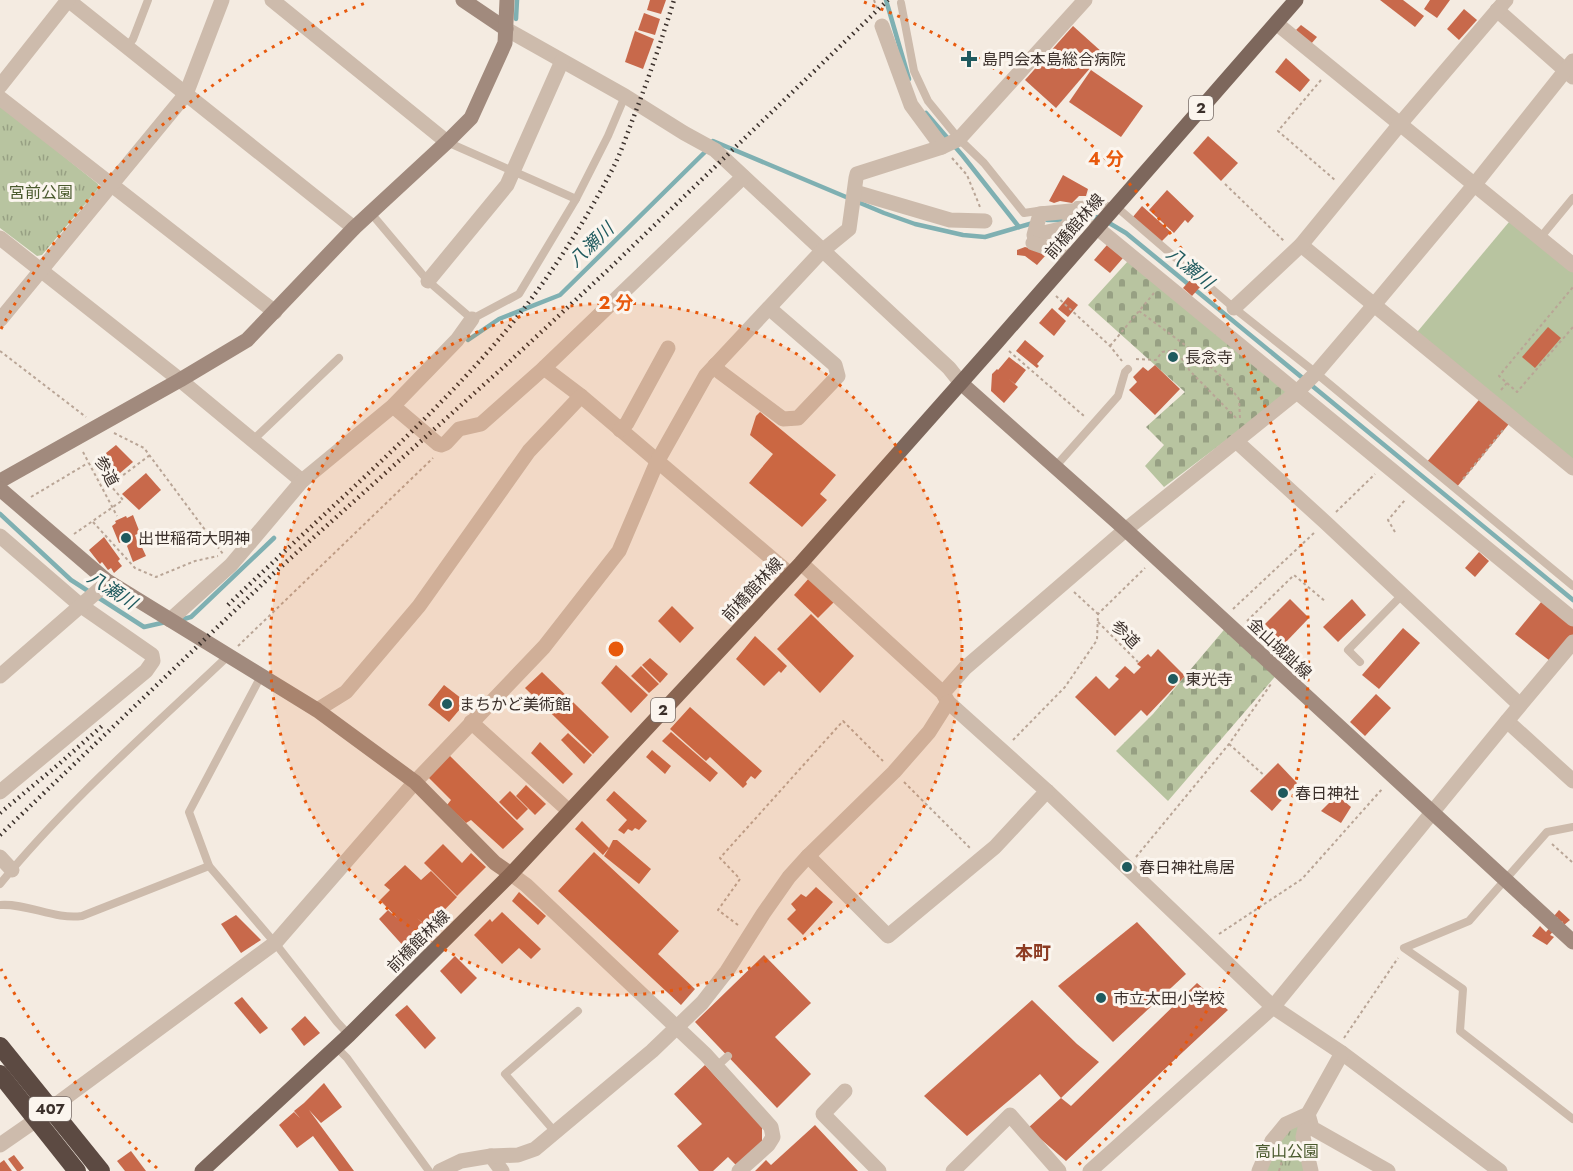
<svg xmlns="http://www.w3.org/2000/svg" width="1573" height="1171" viewBox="0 0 1573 1171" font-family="Jost,'Noto Sans JP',sans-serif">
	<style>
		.green { fill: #b8c4a0 }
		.cemetery { fill: url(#cemetery-stones) }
		.park { fill: url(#park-tufts) }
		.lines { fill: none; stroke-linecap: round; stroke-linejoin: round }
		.stream { stroke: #7fb0b2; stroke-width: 4.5 }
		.building { fill: #c8694b }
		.path { stroke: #b9a596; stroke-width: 2; stroke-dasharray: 3 3; stroke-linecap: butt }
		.lane { stroke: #cdbbac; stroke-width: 8 }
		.street { stroke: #cdbbac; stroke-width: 15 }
		.secondary { stroke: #a18a7d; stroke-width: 15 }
		.primary { stroke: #7d675c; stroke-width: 15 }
		.highway { stroke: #5c4a42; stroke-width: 18 }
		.rail { stroke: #3b302b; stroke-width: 4.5; stroke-dasharray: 1.5 4.5; stroke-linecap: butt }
		.ring { fill: none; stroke: #e8590c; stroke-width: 3; stroke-dasharray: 3 6 }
		.poi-dot { fill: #1f5a5e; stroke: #fbf5ee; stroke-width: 2 }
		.labels { text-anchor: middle; stroke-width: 6; stroke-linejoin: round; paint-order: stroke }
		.shield { fill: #fbf5ee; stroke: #756b66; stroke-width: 1.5 }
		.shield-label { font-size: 15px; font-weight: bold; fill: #3b302b }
		.poi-label { font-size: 16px; fill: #3b302b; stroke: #fbf5ee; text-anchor: start }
		.park-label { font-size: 16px; fill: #4a5a2e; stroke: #fbf5ee }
		.street-label { font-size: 16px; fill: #3b302b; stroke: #fbf5ee }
		.water-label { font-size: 18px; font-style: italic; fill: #1f5a5e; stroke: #fbf5ee }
		.neighbourhood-label { font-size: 18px; font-weight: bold; fill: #8c3b22; stroke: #fbf5ee }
		.centre { fill: #e8590c; stroke: #fbf5ee; stroke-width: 3 }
		.ring-label { font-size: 18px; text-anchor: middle; font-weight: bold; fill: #e8590c; stroke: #fbf5ee; stroke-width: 6; stroke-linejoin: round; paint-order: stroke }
	</style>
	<defs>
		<pattern id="cemetery-stones" width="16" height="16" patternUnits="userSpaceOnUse" patternTransform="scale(1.5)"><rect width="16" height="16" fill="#b8c4a0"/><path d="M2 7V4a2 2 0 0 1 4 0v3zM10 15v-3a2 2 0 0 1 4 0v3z" fill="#97a083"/></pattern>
		<pattern id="park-tufts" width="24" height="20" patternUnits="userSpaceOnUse" patternTransform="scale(1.5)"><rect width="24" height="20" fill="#b8c4a0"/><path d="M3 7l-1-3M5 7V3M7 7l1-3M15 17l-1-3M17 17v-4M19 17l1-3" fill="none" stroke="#97a083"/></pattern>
	</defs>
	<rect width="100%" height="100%" fill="#f4ebe1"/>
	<path class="green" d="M1514,216L1573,265V468L1413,337Z"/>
	<g class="cemetery">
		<path d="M1128,261L1289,393L1164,487L1145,466L1164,445L1146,427L1185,392L1088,305Z"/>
		<path d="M1228,625L1279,672L1168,801L1116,751L1153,714Z"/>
	</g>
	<g class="park">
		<path d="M0,105L98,184V189L42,255L37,256L0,228Z"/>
		<path d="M1308,1114L1311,1171H1259L1272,1141Z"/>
	</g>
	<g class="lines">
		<g class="stream">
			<path d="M886,0L909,79"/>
			<path d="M516,19L517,0"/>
			<path d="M926,113L963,156L1019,227"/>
			<path d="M713,141L884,213L915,224L963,235L985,237L1033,223"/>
			<path d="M1080,219L1099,217L1126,233L1573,600"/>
			<path d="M1047,220H1066"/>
			<path d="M468,340L499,319L560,295L707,150"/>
			<path d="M0,514L71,580L144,627L166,622"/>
			<path d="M180,620L191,617L274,538"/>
		</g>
	</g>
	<g class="building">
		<path d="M650,0H666L661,14L647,10Z"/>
		<path d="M1380,0H1403L1424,16L1415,27Z"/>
		<path d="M1430,0H1450L1437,18L1424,9Z"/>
		<path d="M1464,9L1477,20L1459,40L1447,29Z"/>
		<path d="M644,13L660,19L655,35L638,30Z"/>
		<path d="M1301,25L1317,37L1311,44L1296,30Z"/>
		<path d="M1073,26L1103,53L1056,108L1025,80Z"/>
		<path d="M635,31L654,39L643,69L625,62Z"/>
		<path d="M1286,58L1310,80L1300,92L1275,72Z"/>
		<path d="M1091,70L1143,106L1121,137L1069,102Z"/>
		<path d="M1208,136L1238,163L1221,181L1193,153Z"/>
		<path d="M1063,175L1088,189L1086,196H1079L1072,203L1060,201L1054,203L1049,201Z"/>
		<path d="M1167,190L1194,216L1188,223L1185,220L1174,233L1149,210Z"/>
		<path d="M1142,206L1171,232L1160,243L1132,218Z"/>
		<path d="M1107,245L1123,258L1110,273L1094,260Z"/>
		<path d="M1025,247L1036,250L1045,256L1037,265L1025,256L1017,255V250Z"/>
		<path d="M1191,279L1200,287L1192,296L1183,288Z"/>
		<path d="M1068,297L1078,305L1068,317L1058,309Z"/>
		<path d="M1052,308L1066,321L1054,336L1039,323Z"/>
		<path d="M1548,327L1561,338L1535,368L1522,357Z"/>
		<path d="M1025,340L1044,356L1037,364L1039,366L1037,368L1016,351Z"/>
		<path d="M1009,357L1026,370L1015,384L1009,379L1018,387L1004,403L991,391L992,374L997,369L998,370Z"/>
		<path d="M1155,365L1180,389L1155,415L1129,390L1137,382L1133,377L1143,367L1148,371Z"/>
		<path d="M1483,395L1513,419L1456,488L1426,463Z"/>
		<path d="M760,412L836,475L820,494L827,500L802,527L749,483L773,454L750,435L756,416Z"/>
		<path d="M116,445L133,462L113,479L96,461Z"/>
		<path d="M146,473L161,490L139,510L122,494Z"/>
		<path d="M133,515L140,533L135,535L137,541H139L146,556L133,562L127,546L128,545L126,540L119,543L112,526L116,523L115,521L126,516L127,518Z"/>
		<path d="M104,537L120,559L118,561L122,566L114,573L111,568L108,570L102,562L100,564L89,550Z"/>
		<path d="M1479,552L1489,561L1475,577L1465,568Z"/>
		<path d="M810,577L834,602L818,618L794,595Z"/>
		<path d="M1546,596L1573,619V642L1554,664L1515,634Z"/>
		<path d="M1290,599L1309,618L1284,644L1265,624Z"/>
		<path d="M1352,599L1366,615L1338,642L1323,627Z"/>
		<path d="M672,606L694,628L680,643L658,621Z"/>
		<path d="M811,614L854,656L820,693L777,649Z"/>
		<path d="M1403,628L1420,643L1379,689L1362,675Z"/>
		<path d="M755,636L787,666L781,673L779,671L764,686L736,659Z"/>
		<path d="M1158,649L1185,676L1147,716L1141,710L1115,736L1075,697L1096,676L1109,689L1119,679L1115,676L1125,666L1134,674L1141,667L1137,664L1148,654L1151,657Z"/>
		<path d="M650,658L668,674L660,683L642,665Z"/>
		<path d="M616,665L648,695L631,713L601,683Z"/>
		<path d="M641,666L659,684L649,693L631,676Z"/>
		<path d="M542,672L609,737L593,754L525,688Z"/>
		<path d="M444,685L466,702L449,722L428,705Z"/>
		<path d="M1376,694L1391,708L1365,736L1350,722Z"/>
		<path d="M690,707L762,771L755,779L751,776L746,782L747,784L743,788L710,757L706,761L670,729Z"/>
		<path d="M671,732L718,773L710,782L662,741Z"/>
		<path d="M568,733L592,755L584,764L561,740Z"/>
		<path d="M540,742L573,774L563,784L531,753Z"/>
		<path d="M652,750L671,766L665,774L646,757Z"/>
		<path d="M449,755L524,829L503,849L471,820L466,823L447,805L451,800L428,777Z"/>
		<path d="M1278,763L1297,783L1272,811L1250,791Z"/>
		<path d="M526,785L546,804L535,815L516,796Z"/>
		<path d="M510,791L528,809L517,820L499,802Z"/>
		<path d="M614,791L647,821L639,830L635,828L632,831L628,829L624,834L618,830L627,820L606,800Z"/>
		<path d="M1337,795L1351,807L1341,823L1321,811Z"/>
		<path d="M582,821L609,848L613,840H617L651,869L639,884L604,856L609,848L603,855L575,829Z"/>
		<path d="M443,844L462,863L471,853L486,867L457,896L424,863Z"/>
		<path d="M594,852L679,931L658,954L695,989L681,1005L558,891Z"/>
		<path d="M405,865L421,880L431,871L457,897L428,927L417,918L427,927L406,949L379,919L388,910L397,918L380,900L390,890L384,885Z"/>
		<path d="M816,887L833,902L803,935L787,919L796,910L791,904L801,894L806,897Z"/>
		<path d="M519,892L546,916L538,925L512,901Z"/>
		<path d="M1559,910L1570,920L1564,925L1562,921L1550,935L1554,937L1547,945L1532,936L1540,926L1546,932L1558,918L1554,916Z"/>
		<path d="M502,912L541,949L531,959L519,948L502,964L474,935L490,919L492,922Z"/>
		<path d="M236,915L261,940L241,953L221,924Z"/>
		<path d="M1137,922L1186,974L1113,1042L1058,986Z"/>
		<path d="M764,955L811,1003L775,1037L811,1074L777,1108L695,1022Z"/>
		<path d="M455,956L477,978L461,994L440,971Z"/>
		<path d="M1197,983L1228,1010L1066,1161L1028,1128L1061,1098L1071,1106Z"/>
		<path d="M242,997L268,1028L260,1034L234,1003Z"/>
		<path d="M1032,1000L1077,1044L1099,1062L1061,1098L1040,1074L967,1136L924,1096Z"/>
		<path d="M407,1005L436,1038L425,1049L395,1015Z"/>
		<path d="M305,1016L320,1033L304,1046L291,1029Z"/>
		<path d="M705,1065L762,1127V1142L737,1166L728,1157L713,1171H699L677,1146L702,1124L674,1094Z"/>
		<path d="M324,1083L342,1107L321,1123L309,1110L354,1171H339L313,1136L297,1148L279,1125L294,1112L300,1118L294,1111L304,1103Z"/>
		<path d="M815,1125L858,1171H755L766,1160L771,1165Z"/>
		<path d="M131,1151L146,1171H125L117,1161Z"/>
		<path d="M14,1155L24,1168L20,1171H17L8,1159Z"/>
		<path d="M4,1160L12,1171H0V1163Z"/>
	</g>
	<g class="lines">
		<g class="path">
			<path d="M874,0L878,11"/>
			<path d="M1321,80L1278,131L1335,180"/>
			<path d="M952,158L967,175L980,207"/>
			<path d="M1225,184L1284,241"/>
			<path d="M1056,296L1110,346L1122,361"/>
			<path d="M1139,311L1193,351L1221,376L1239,399L1240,418"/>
			<path d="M1110,346L1154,293"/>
			<path d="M0,351L86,417"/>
			<path d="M1009,351L1084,416"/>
			<path d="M1136,359L1156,360L1162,352L1176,350L1190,371L1238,420"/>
			<path d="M1507,383L1517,392L1573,327"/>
			<path d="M1501,390L1507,383L1499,376L1573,287"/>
			<path d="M114,433L144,448L223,554"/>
			<path d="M83,452L117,516"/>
			<path d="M1463,479L1503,430"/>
			<path d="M31,497L88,463"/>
			<path d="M1336,512L1375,474"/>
			<path d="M93,522L135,568L156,577L195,561L218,556"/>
			<path d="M1395,532L1388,520L1405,500"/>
			<path d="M74,534L123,500L110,485L150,455"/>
			<path d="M1074,592L1098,614"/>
			<path d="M1233,609L1314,533"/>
			<path d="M1247,621L1294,575L1326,602"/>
			<path d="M1098,622L1138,662"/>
			<path d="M238,646L433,458"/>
			<path d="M1013,740L1065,687L1097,640L1098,614L1145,568"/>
			<path d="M1229,744L1265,776"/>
			<path d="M904,782L970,848"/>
			<path d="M1552,844L1573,863"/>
			<path d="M1136,857L1229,744L1271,684"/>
			<path d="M738,925L718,910L740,879L720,858L843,721L883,761"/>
			<path d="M1219,934L1302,879L1383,788"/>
			<path d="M1344,1038L1398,958"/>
			<path d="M1279,1171L1285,1151L1289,1147"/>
		</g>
		<g class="lane">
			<path d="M901,3L914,71L928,101L959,139L984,163L1024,213L1044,210"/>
			<path d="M127,47L133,39L148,0"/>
			<path d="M447,142L576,199"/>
			<path d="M1077,205C1092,205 1107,203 1120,210L1234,308L1316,373L1573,586"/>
			<path d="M370,212L428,281L472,319L519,294L576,199L608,136L625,96"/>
			<path d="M1540,238L1573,198"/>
			<path d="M253,440L339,358"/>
			<path d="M1055,467L1118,396L1125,372L1128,369"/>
			<path d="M1360,662L1348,650L1402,595"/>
			<path d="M261,676L189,812L209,866L275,943L337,1022L349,1035"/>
			<path d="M1573,827L1547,832L1469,921L1404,948L1463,989L1460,1031L1573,1119"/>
			<path d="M0,884C68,801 150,730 228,656"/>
			<path d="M0,905C27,903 55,920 82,916L209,866"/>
			<path d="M336,1047L347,1058L429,1171"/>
			<path d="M717,1066L728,1056"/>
			<path d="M555,1132L505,1074L578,1011"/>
		</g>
		<g class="street">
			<path d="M68,0L354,228"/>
			<path d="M272,0L447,142"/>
			<path d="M1497,10L1573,77"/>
			<path d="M1276,23L1573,265"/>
			<path d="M882,26L911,105L942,147"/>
			<path d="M506,29L625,96L684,133L715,150L949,368L961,383"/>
			<path d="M0,86L68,0"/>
			<path d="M0,98L275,312"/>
			<path d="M855,192L950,220L985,221"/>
			<path d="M1081,210L1065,228L1034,235L1040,214Z"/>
			<path d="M1096,227L1573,619"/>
			<path d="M0,238L180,380L302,481"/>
			<path d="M1033,243L1071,256"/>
			<path d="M1301,245L1573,468"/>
			<path d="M428,281L507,185L562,61"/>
			<path d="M1234,308L1301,245L1400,124L1506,0"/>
			<path d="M0,320L186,94L222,0"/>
			<path d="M715,365L720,372L783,419L798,418L838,376L835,365L769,308"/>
			<path d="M544,368L581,396L790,574"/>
			<path d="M393,406L438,444L441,445L446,443L459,429L481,424L544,368L743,177"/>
			<path d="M620,430L627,423L668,348"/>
			<path d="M1236,441L1325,522L1520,705"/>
			<path d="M0,536L80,605L152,655L153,661L146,671L0,792"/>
			<path d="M801,563L943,693L948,702L1047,791L1273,1007L1342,1053L1500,1171"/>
			<path d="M170,620L231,565L302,481L393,406L457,340L472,319"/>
			<path d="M0,676L101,588L107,581"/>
			<path d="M943,693L965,668L1124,531L1297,392L1316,373L1374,305L1475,184L1573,61"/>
			<path d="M317,710L346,692L419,606L529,451L581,396"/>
			<path d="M1507,721L1573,781"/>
			<path d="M471,722L569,811"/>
			<path d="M808,856L888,936L995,847L1047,791"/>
			<path d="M0,857L12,870"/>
			<path d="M511,874L526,885L706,1055L771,1127L773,1137L768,1145L739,1171"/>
			<path d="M845,1091L823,1114L879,1171"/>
			<path d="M50,1109L275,943L415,782L544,647L619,551L657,462L706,375L822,251L849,229L856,178L857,174L942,147L959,139L1085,0"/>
			<path d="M1308,1114L1312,1128L1388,1171"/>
			<path d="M1308,1114L1303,1137L1311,1171"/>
			<path d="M0,1145L36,1120"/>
			<path d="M491,1156L502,1171"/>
			<path d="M440,1171L461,1161L491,1156L518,1155L535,1149L652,1051L702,1003L727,971L763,914L789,877L808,856L894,772L929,732L948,702"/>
			<path d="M953,1171L1010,1115L1059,1171"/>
			<path d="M1090,1171L1273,1007L1507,721L1573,642"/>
			<path d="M1259,1171L1272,1141L1286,1124L1308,1114L1342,1053"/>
		</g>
		<g class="secondary">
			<path d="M463,0L506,29"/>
			<path d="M961,383L1126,530L1573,942"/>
			<path d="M0,481L180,380L247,340L354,228L447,142L471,118L505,43L507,0"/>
			<path d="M0,489L107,581L317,710L415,782L495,863L511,874"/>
		</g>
		<path class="primary" d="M202,1171L349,1035L511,874L801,563L997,342L1296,0"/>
		<g class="highway">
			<path d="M0,1046L101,1171"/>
			<path d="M0,1074L77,1171"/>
		</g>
		<g class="rail">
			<path d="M228,605C321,515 421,431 505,332C546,283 582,227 612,170C621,153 627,134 634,116C649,77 662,39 674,0"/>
			<path d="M0,813L59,764L102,726"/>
			<path d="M0,835L274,573L508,363L611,267L888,0"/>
		</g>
	</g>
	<circle cx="616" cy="649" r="346" fill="#e8590c" fill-opacity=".12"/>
	<g class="ring">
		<circle cx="616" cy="649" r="346"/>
		<path d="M157 1168A693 693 0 0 1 1 969M1 329A693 693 0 0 1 368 2M864 2A693 693 0 0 1 1075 1168"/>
	</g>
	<g class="poi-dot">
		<path d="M966 50h6v6h6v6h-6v6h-6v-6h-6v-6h6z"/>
		<circle cx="1173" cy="357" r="6"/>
		<circle cx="126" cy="538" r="6"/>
		<circle cx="1173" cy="679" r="6"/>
		<circle cx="447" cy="704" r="6"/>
		<circle cx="1283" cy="793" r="6"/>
		<circle cx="1127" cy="867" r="6"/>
		<circle cx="1101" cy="998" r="6"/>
	</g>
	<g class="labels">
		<g class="shield">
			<rect x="1189" y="96" width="24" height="24" rx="4.5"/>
			<rect x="651" y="698" width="24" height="24" rx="4.5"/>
			<rect x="29" y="1097" width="42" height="24" rx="4.5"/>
		</g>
		<g class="shield-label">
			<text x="1201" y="113">2</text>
			<text x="663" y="715">2</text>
			<text x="50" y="1114">407</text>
		</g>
		<g class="poi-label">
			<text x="982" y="65">島門会本島総合病院</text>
			<text x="1185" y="363">長念寺</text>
			<text x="138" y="544">出世稲荷大明神</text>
			<text x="1185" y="685">東光寺</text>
			<text x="459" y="710">まちかど美術館</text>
			<text x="1295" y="799">春日神社</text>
			<text x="1139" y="873">春日神社鳥居</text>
			<text x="1113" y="1004">市立太田小学校</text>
		</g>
		<g class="park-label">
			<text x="41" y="198">宮前公園</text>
			<text x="1287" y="1157">高山公園</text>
		</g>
		<g class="street-label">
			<text transform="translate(1074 226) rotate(-49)" y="6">前橋館林線</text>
			<text transform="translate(107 471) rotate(62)" y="6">参道</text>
			<text transform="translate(752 589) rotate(-47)" y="6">前橋館林線</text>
			<text transform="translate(1126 634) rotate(45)" y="6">参道</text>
			<text transform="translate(1280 648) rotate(43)" y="6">金山城趾線</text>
			<text transform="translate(418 941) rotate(-45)" y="6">前橋館林線</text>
		</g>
		<g class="water-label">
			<text transform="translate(591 245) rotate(-44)" y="6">八瀬川</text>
			<text transform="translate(1190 268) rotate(39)" y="6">八瀬川</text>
			<text transform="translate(112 590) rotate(33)" y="6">八瀬川</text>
		</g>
		<g class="neighbourhood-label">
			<text x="1033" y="959">本町</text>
		</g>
	</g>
	<circle cx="616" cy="649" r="9" class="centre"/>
	<g class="ring-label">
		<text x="1106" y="165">4 分</text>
		<text x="616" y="309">2 分</text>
	</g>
</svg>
